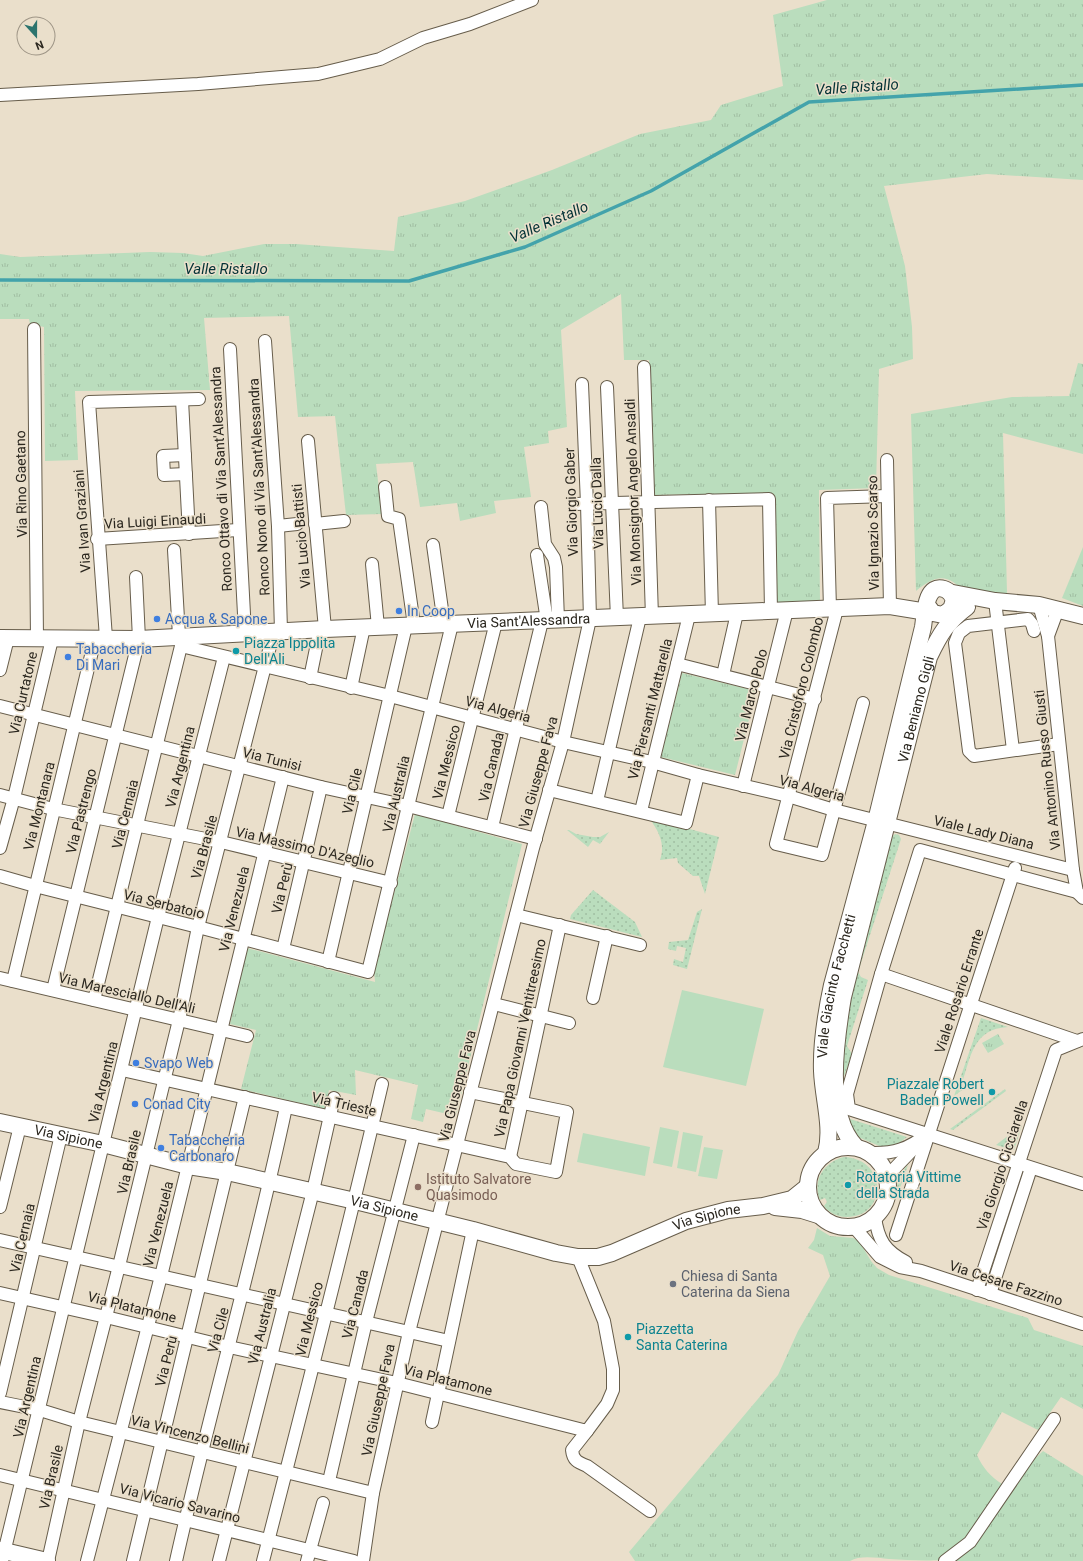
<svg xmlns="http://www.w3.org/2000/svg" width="1083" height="1561" viewBox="0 0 1083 1561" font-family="Roboto,sans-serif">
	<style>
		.grass { fill: url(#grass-tufts) }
		.garden { fill: url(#garden-dots) }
		.pitch { fill: #baddbd }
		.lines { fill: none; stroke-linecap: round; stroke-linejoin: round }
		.stream { stroke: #43a3ab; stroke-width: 3.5 }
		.street-casing { stroke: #675d4b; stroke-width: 14 }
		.secondary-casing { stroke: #675d4b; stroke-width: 18 }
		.street { stroke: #fff; stroke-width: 12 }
		.secondary { stroke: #fff; stroke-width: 16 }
		.shop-dot { fill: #3f7fe0; stroke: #eadfcb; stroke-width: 1.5 }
		.culture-dot { fill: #0f9aa8; stroke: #eadfcb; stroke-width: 1.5 }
		.education-dot { fill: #8d6e63; stroke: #eadfcb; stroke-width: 1.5 }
		.worship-dot { fill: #6b7280; stroke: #eadfcb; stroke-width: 1.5 }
		.labels { text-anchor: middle; stroke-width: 3; stroke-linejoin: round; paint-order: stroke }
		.street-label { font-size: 14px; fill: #2b271f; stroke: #eadfcb }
		.shop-label { font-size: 14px; fill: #366cbe; stroke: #eadfcb; text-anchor: start }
		.culture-label { font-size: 14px; fill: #0d838f; stroke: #eadfcb; text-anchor: start }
		.education-label { font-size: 14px; fill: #785e54; stroke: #eadfcb; text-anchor: start }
		.worship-label { font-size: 14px; fill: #5b616d; stroke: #eadfcb; text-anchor: start }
		.water-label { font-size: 15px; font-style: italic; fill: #033236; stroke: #eadfcb }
	</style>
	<defs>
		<pattern id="grass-tufts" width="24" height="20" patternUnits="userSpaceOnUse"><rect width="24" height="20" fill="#baddbd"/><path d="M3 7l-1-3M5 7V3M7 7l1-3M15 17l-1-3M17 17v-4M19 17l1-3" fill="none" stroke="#a0bea2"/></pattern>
		<pattern id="garden-dots" width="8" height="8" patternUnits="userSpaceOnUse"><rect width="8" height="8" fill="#baddbd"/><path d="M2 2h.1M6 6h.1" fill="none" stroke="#a0bea2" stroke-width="1.8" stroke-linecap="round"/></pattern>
	</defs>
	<rect width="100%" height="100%" fill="#eadfcb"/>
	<g class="grass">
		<path d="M827,0H1083V180L987,174L884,186L905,266L912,327L913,359L879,369L876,488L819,490L820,602L776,604L773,493L654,495L649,360H624L621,294L561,330L567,427L548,431L549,443L524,447L531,497L494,501L496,513L460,521L457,503L420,507L413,462L376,464L382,514L346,515L335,416L298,417L289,316L204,318L210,390L75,391L78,460L45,461L44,327L30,324L29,319H0V254L20,257L150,252L183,253L203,256L264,244H296L394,251L398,217L465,201L552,170L640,134L711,120L721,105L783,86L773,15Z"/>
		<path d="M1078,363L1083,364V454L1003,433L1007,593C995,593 981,596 969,592C963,591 958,585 953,582C940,573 927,582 916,591L911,414L1012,397L1069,396Z"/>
		<path d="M1083,547V606L1062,598Z"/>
		<path d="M682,673L756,691L735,775L661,757Z"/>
		<path d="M415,814L522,844L456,1116L426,1109L423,1122L411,1119L418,1085L355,1070L356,1095L329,1090L325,1109L241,1089L256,1030L230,1024L247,948L375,982L374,970Z"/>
		<path d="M998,1034L1004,1044L988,1053L982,1043Z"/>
		<path d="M817,1228L830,1236L853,1238L859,1241L871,1261L877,1268L889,1275L1028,1318L1034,1330L1083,1346V1409L1061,1397L1038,1430L1002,1412L977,1455C983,1468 990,1476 1002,1484C990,1503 963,1554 941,1560C926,1561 905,1560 889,1559C877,1558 860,1555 850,1561H635L629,1552L778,1375L798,1331L830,1276L823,1255L808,1248L814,1240Z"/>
		<path d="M1043,1451L1083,1476V1561H955L983,1530L1028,1465Z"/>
	</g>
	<g class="garden">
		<path d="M649,818L719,837L705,894L699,876H693L678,863L677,858L660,860C666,844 658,830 649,818Z"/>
		<path d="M567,830H569L576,834L593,837H600L609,832L600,844L593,840L588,847Z"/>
		<path d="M895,834L899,835L901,839L858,972L861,977L868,980L847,1046L852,1054L843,1079C843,998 872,915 892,837Z"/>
		<path d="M593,890L635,922L642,937L570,919L571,915Z"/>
		<path d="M702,909L687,969L673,965L674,959L683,962L686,948L677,946L676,951L668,949L669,942L688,940L697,912Z"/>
		<path d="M981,1018L1008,1027C973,1029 971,1056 962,1083L965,1088L954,1096Z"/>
		<path d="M1005,1089L1006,1091L953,1130L950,1129Z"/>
		<path d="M847,1118L907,1137L895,1146L884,1148L858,1137L854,1133Z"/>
		<path d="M1022,1125L1014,1150L996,1145Z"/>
		<path d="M844,1157C889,1159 887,1218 846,1217C838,1217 829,1213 824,1206L827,1202L825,1198L820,1200C812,1180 824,1162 844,1157Z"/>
		<path d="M908,1165L897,1197C898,1181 895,1177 908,1165Z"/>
	</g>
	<g class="pitch">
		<path d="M682,990L764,1009L746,1086L663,1067Z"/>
		<path d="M660,1127L679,1131L672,1167L653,1163Z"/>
		<path d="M683,1132L703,1136L696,1172L677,1168Z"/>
		<path d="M583,1133L650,1147L645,1176L577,1162Z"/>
		<path d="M704,1147L723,1150L717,1179L698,1176Z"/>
	</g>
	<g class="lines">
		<path class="stream" d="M0,280L409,281L525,247L651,191L809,102L1083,85"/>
		<g class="street-casing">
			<g id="street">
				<path d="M0,95L198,84L318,74L380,59L423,38L470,24L532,0"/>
				<path d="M34,329L37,639"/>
				<path d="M265,341L278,526L281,631"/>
				<path d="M230,349L245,633"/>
				<path d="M644,367L652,617"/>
				<path d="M607,387L617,618"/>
				<path d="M182,400L189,534"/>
				<path d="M308,441L325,629"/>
				<path d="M185,455L163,456L164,475L186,474"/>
				<path d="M887,460L890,606"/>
				<path d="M385,487L388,516L399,519L414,625"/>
				<path d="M709,500L712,614"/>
				<path d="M575,504L769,499L771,611"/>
				<path d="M541,507L545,544L554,558L556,567L558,620"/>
				<path d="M315,524L344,521"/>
				<path d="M278,526L297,524"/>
				<path d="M97,539L238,530"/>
				<path d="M433,545L444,624"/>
				<path d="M174,550L179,636"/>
				<path d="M537,555L547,621"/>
				<path d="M372,564L378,627"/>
				<path d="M995,601L1013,750"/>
				<path d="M1039,605L1048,636L1073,870L1077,892L1083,898"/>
				<path d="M830,609L827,498L887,496"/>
				<path d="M837,609L776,844L822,855L863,703"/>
				<path d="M1034,631L1032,624L1028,619L968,626L959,633L955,643L969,751L974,756L1059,744"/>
				<path d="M1048,636L1058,609"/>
				<path d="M106,638L89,402L199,399"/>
				<path d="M181,646L390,696L563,742L652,762L698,775L788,796L834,810L1073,870"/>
				<path d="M677,664L815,699"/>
				<path d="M0,670L8,638"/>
				<path d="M723,675L737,613"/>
				<path d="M310,678L320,629"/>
				<path d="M351,688L364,627"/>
				<path d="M0,706L321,787L408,806L536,839"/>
				<path d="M743,786L787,610"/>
				<path d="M549,790L686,823L698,775"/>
				<path d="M0,795L53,809L221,842L391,883"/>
				<path d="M597,801L640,617"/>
				<path d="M641,811L689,615"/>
				<path d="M448,816L496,622"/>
				<path d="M492,827L542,621"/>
				<path d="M0,848L14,798L52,639"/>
				<path d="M0,876L35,886L198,927L368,972L452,624"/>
				<path d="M1077,892L920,850L881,974L847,1094L849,1109L1083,1184"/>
				<path d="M516,915L640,945"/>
				<path d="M283,949L321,787"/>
				<path d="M328,962L406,626"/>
				<path d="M881,974L1077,1041"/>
				<path d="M0,978L247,1036"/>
				<path d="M13,981L95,639"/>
				<path d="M53,990L139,639L136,577"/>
				<path d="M593,998L607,936"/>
				<path d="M94,1000L181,646L184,640"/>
				<path d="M494,1004L569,1023"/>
				<path d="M122,1070L510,1157L516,1164L556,1172L567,1112L470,1092"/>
				<path d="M870,1153C893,1154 909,1149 927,1134"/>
				<path d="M510,1157L560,925"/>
				<path d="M888,1182L894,1169L917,1145"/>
				<path d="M0,1207L20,1126"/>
				<path d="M875,1217C878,1240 885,1251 906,1262"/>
				<path d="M854,1227L880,1257L900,1267L921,1271L1083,1324"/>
				<path d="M896,1235L1015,868"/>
				<path d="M0,1240L449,1341"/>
				<path d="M977,1290L1056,1050L1083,1039"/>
				<path d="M0,1293L106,1317L229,1347L397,1383L587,1431L607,1404L613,1390V1369L604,1321L578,1257"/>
				<path d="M990,1294L1031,1168"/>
				<path d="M0,1393L61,1135"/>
				<path d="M0,1402L40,1410L79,1422L373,1493"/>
				<path d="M432,1422L473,1230"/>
				<path d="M587,1431L572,1450C573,1460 577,1462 587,1466L650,1511"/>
				<path d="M0,1475L354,1561"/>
				<path d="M329,1481L366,1322L414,1135"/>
				<path d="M2,1561L158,917L224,657"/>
				<path d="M48,1561L79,1422L119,1266L179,1020L198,927L274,631"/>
				<path d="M87,1561L161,1276L283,777"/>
				<path d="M133,1561L245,1097"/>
				<path d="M176,1561C210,1409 254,1259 286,1107"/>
				<path d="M219,1561L313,1191L334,1098"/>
				<path d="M263,1561C304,1402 345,1243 382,1084"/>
				<path d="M307,1561L323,1503"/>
				<path d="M363,1561L373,1493L409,1332L533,848L563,742L590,619L587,504L582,384"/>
				<path d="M945,1561L970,1542L1054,1419"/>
			</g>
		</g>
		<g class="secondary-casing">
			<g id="secondary">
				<path d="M953,593L995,601L1039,605L1083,616"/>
				<path id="s1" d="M0,638L139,639L325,629L890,606L933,613"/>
				<path id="s2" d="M0,1122L103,1144L188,1166L227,1172L355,1201L473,1230L556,1253L578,1257H598L612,1253L686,1221L728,1210L763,1206L792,1199L807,1187"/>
				<circle cx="848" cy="1187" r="40"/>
				<path id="s3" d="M856,1147C824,1114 836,1039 843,997L929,657C940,634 947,622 967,607"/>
				<path id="s4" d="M826,1153C833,1128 823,1098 822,1071C821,1042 826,1013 832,985L876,821L923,627C925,615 925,583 944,589C950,591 952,595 954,600L951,609L943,615L933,613L927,605"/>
				<path d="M775,1207L802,1210L818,1215"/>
				<path d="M0,1550L47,1561"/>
			</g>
		</g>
		<use href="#street" class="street"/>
		<use href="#secondary" class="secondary"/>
	</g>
	<g class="shop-dot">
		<circle cx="399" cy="611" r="4"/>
		<circle cx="157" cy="619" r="4"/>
		<circle cx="68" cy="657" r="4"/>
		<circle cx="136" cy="1063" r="4"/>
		<circle cx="135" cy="1104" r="4"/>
		<circle cx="161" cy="1148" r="4"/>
	</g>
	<g class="culture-dot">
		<circle cx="236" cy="651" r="4"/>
		<circle cx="992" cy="1092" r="4"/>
		<circle cx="848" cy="1185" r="4"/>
		<circle cx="628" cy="1337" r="4"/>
	</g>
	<circle class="education-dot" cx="418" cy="1187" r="4"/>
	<circle class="worship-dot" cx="673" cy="1284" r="4"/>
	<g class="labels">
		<g class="street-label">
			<text transform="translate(221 479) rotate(-93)" y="5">Ronco Ottavo di Via Sant'Alessandra</text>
			<text transform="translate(21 484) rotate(-91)" y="5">Via Rino Gaetano</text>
			<text transform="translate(259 487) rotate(-93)" y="5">Ronco Nono di Via Sant'Alessandra</text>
			<text transform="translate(633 492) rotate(-92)" y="5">Via Monsignor Angelo Ansaldi</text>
			<text transform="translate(571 502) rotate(-92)" y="5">Via Giorgio Gaber</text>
			<text transform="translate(597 503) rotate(-92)" y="5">Via Lucio Dalla</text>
			<text transform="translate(82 521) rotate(-94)" y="5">Via Ivan Graziani</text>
			<text transform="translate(155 521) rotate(-3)" y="5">Via Luigi Einaudi</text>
			<text transform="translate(873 533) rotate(-91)" y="5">Via Ignazio Scarso</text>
			<text transform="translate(301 536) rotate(-95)" y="5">Via Lucio Battisti</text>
			<text dy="5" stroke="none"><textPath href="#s1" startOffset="529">Via Sant'Alessandra</textPath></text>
			<text transform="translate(801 688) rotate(-76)" y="5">Via Cristoforo Colombo</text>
			<text transform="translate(23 693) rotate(-77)" y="5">Via Curtatone</text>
			<text transform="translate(751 695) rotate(-76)" y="5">Via Marco Polo</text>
			<text transform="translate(498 709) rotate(15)" y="5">Via Algeria</text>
			<text transform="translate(650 709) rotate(-76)" y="5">Via Piersanti Mattarella</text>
			<text dy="5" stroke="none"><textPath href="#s3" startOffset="452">Via Beniamo Gigli</textPath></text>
			<text transform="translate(272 759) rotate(14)" y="5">Via Tunisi</text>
			<text transform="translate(446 762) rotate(-76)" y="5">Via Messico</text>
			<text transform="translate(180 767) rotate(-76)" y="5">Via Argentina</text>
			<text transform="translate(491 767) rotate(-77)" y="5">Via Canada</text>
			<text transform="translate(1047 770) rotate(-96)" y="5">Via Antonino Russo Giusti</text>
			<text transform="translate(538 772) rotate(-75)" y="5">Via Giuseppe Fava</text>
			<text transform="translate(812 788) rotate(15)" y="5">Via Algeria</text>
			<text transform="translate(352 791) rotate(-77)" y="5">Via Cile</text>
			<text transform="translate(396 794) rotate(-77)" y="5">Via Australia</text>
			<text transform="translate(39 806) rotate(-76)" y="5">Via Montanara</text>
			<text transform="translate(81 811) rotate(-76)" y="5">Via Pastrengo</text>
			<text transform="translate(125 814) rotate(-76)" y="5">Via Cernaia</text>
			<text transform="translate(984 832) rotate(14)" y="5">Viale Lady Diana</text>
			<text transform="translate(204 847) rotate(-75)" y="5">Via Brasile</text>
			<text transform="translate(305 847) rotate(13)" y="5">Via Massimo D'Azeglio</text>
			<text transform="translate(282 888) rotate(-77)" y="5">Via Perù</text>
			<text transform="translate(164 904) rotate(14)" y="5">Via Serbatoio</text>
			<text transform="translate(234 909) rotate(-76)" y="5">Via Venezuela</text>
			<text dy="5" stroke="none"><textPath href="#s4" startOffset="169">Viale Giacinto Facchetti</textPath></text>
			<text transform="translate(959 991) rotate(-72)" y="5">Viale Rosario Errante</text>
			<text transform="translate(127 993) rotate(13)" y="5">Via Maresciallo Dell'Ali</text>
			<text transform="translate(520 1038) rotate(-78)" y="5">Via Papa Giovanni Ventitreesimo</text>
			<text transform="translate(103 1082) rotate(-76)" y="5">Via Argentina</text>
			<text transform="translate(457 1086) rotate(-76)" y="5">Via Giuseppe Fava</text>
			<text transform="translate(344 1104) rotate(13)" y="5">Via Trieste</text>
			<text dy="5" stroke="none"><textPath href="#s2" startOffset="70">Via Sipione</textPath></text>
			<text transform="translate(129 1162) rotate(-77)" y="5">Via Brasile</text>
			<text transform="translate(1002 1165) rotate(-72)" y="5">Via Giorgio Cicciarella</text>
			<text dy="5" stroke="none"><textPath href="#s2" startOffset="394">Via Sipione</textPath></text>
			<text dy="5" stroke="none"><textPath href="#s2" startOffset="730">Via Sipione</textPath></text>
			<text transform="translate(158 1224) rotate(-76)" y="5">Via Venezuela</text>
			<text transform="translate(22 1238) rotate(-77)" y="5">Via Cernaia</text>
			<text transform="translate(1006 1283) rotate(18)" y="5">Via Cesare Fazzino</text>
			<text transform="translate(355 1304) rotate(-76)" y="5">Via Canada</text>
			<text transform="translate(132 1307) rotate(14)" y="5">Via Platamone</text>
			<text transform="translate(309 1319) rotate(-76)" y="5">Via Messico</text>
			<text transform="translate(262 1326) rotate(-76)" y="5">Via Australia</text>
			<text transform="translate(218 1330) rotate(-75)" y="5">Via Cile</text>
			<text transform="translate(166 1361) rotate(-76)" y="5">Via Perù</text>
			<text transform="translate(448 1380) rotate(14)" y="5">Via Platamone</text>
			<text transform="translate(27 1397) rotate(-77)" y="5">Via Argentina</text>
			<text transform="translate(378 1400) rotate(-78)" y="5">Via Giuseppe Fava</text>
			<text transform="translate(190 1434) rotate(14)" y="5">Via Vincenzo Bellini</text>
			<text transform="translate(51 1477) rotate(-77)" y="5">Via Brasile</text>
			<text transform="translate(180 1503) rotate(14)" y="5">Via Vicario Savarino</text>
		</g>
		<g class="shop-label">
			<text x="407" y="616">In Coop</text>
			<text x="165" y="624">Acqua &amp; Sapone</text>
			<text x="76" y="654">Tabaccheria<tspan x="76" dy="16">Di Mari</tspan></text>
			<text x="144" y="1068">Svapo Web</text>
			<text x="143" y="1109">Conad City</text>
			<text x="169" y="1145">Tabaccheria<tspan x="169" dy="16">Carbonaro</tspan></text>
		</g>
		<g class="culture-label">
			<text x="244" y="648">Piazza Ippolita<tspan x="244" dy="16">Dell'Ali</tspan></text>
			<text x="984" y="1089" text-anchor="end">Piazzale Robert<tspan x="984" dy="16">Baden Powell</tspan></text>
			<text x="856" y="1182">Rotatoria Vittime<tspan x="856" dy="16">della Strada</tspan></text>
			<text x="636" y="1334">Piazzetta<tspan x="636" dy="16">Santa Caterina</tspan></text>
		</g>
		<g class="education-label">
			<text x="426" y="1184">Istituto Salvatore<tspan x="426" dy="16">Quasimodo</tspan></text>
		</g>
		<g class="worship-label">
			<text x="681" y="1281">Chiesa di Santa<tspan x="681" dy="16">Caterina da Siena</tspan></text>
		</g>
		<g class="water-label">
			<text transform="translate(857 87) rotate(-4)" y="5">Valle Ristallo</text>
			<text transform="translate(549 222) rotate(-23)" y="5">Valle Ristallo</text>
			<text x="226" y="274">Valle Ristallo</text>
		</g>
	</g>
	<g transform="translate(36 36) rotate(159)"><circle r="19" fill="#eadfcb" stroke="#9e9586"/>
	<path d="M0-3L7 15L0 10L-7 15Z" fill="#2c746e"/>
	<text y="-6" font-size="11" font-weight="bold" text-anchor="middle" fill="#2b271f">N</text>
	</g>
</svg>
